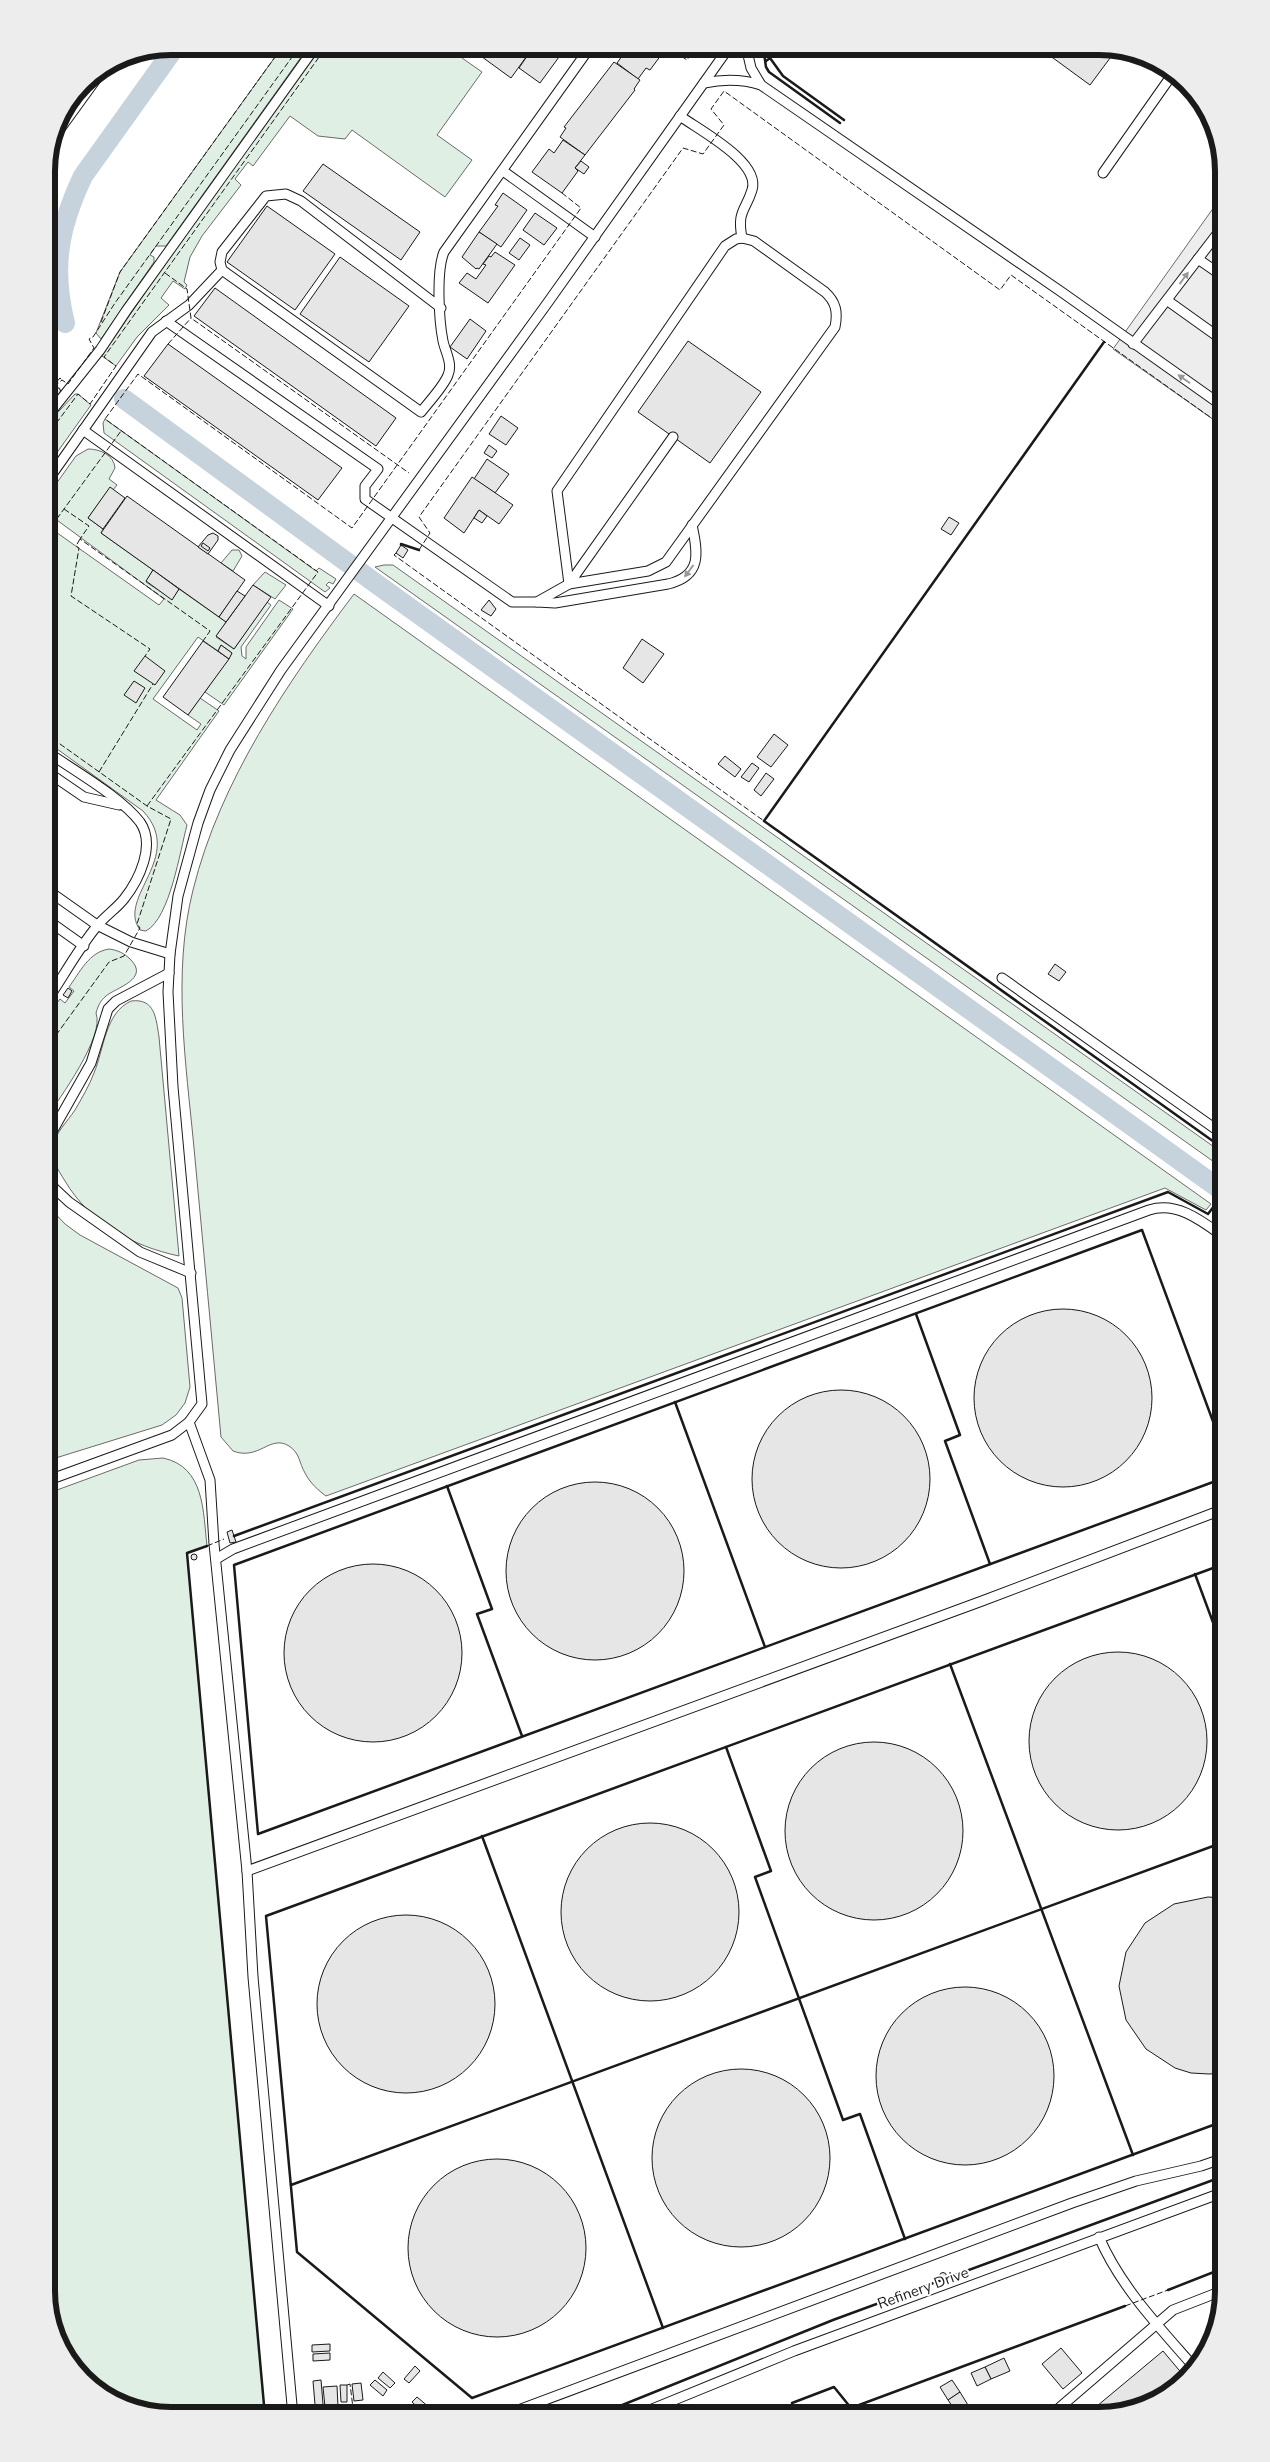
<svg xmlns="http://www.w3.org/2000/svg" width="1270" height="2462" viewBox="0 0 1270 2462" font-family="'Nunito Sans',sans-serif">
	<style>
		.green { fill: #e0efe3; stroke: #6a6a6a }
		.parking { fill: #ededed; stroke: #6a6a6a }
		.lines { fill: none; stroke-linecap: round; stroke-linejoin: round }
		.canal { stroke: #c6d2dc; stroke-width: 20 }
		.building { fill: #e6e6e6; stroke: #1a1a1a }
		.service-casing { stroke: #1a1a1a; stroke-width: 11 }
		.minor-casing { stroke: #1a1a1a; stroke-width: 20 }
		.service { stroke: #fff; stroke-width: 9 }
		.minor { stroke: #fff; stroke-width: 18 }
		.fence { stroke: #1a1a1a; stroke-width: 1; stroke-dasharray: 6 2.5; stroke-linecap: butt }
		.wall { stroke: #1a1a1a; stroke-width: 2.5 }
		.oneway { fill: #989898 }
		.labels { text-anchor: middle; stroke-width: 4; stroke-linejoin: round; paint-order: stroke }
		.street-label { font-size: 15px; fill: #1a1a1a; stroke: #fff }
		.rim { fill: none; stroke: #1a1a1a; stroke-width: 6 }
	</style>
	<rect width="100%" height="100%" fill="#fff"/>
	<g class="green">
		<path d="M283,46H309L166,246H156L150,255L154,257V262L101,339L96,333L120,272Z"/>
		<path d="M321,46H445L482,72L437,135L472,160L445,197L352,130L345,139L318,136L290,116L253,166L248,162L235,179L241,185L202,236L190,257L184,282L187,285L185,289L173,281L161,298L169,305L137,337L116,366L102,356L174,250Z"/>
		<path d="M75,394H78L91,405L46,468V425Z"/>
		<path d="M105,419L316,571L319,568L336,579L333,584L329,582L326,585L330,588L325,592L104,433L103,423Z"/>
		<path d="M88,449C100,449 114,455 115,468L109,479L117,485L113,490L110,488L88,518L103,529L101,533L153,570L146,582L172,599L179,589L226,622L216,637L234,649L267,602L271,605L241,647L242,656L246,659V647L279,600L293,609L224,705L205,692L232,653L221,645L218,651L198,637L153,699L197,730L201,724L188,715L200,698L219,711L156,800L180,815L187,825C180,851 170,918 146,931L140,930C116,897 186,857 143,811L46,741V525L159,605L164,599L46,512V498L76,456Z"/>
		<path d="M232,550H239L242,556L233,571L221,563Z"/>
		<path d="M384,565H393L1224,1154V1169L375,567Z"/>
		<path d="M265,572L286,585L275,599L253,585Z"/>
		<path d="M354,594L1211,1204L1206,1210L1165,1188L326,1496C318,1490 310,1483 305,1473C299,1463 300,1453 289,1446C270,1434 259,1461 233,1451L221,1437C212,1341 203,1244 194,1148C186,1063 172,974 193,890C220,781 287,683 354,594Z"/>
		<path d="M109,949C117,950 124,953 130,959C151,979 115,988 106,996C100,1001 98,1006 96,1013C105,1036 60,1098 46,1118V1018L60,999L65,1003L74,991L69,987C80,972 89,952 109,949Z"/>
		<path d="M131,1001C155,998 156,1018 159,1037L179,1256C132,1246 90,1223 65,1181C58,1170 51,1159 53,1146C56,1132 67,1122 75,1110C82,1098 89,1086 94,1073C104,1049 105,1013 131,1001Z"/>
		<path d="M46,1204L65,1224L80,1235L178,1288L182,1298L190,1387L185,1403L176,1415L162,1425L46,1461Z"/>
		<path d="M163,1458C205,1467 203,1512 207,1546L187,1554L265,2416L163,2415L101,2395L56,2338L46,2291V1494L139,1460Z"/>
	</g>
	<path class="parking" d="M1224,193V427L1113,349Z"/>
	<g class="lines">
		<g class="canal">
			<path d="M65,323C51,267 59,227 83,176L176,46"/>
			<path d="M124,399L378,585L1224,1192"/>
		</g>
	</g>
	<g class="building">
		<path d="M467,46H534L511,78Z"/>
		<path d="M534,46H567L540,83L519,68Z"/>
		<path d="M621,46H667V47L650,70L646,68L638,79L617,63L625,52L619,48Z"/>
		<path d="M1038,47H1107L1116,50L1090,85Z"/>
		<path d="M614,62L640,80L634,89L635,90L585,155L560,137L566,128L564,127Z"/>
		<path d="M563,140L585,155L575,168L578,171L562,193L532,172L549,149L554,153Z"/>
		<path d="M581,161L589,167L584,174L575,168Z"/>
		<path d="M323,164L420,232L401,260L303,191Z"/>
		<path d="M503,193L527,210L501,247L479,232L498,206L495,205Z"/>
		<path d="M267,206L335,254L295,310L227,262Z"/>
		<path d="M535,213L557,228L544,245L523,230Z"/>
		<path d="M479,232L497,244L479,269L477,268L476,269L462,257Z"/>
		<path d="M520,238L530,245L519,260L509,253Z"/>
		<path d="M495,252L515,265L488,303L459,283L467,273L476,279L486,265L483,264L489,256L491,257Z"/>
		<path d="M340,257L409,306L369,362L300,314Z"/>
		<path d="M215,288L396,418L376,446L194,316Z"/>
		<path d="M470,319L486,331L467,359L450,347Z"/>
		<path d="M688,341L761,392L710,463L638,412Z"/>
		<path d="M168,344L342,468L318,500L144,376Z"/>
		<circle cx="57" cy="391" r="3.5"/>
		<path d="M501,416L518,428L506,445L489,434Z"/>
		<path d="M489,445L497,451L492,458L484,453Z"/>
		<path d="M487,459L509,474L495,493L474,479Z"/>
		<path d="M472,477L513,505L499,524L479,510L464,533L444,518Z"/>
		<path d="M110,487L125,498L103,529L88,518Z"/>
		<path d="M127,496L245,580L219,617L101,533Z"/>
		<path d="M479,510L487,516L482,523L474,518Z"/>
		<path d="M949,517L959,523L951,535L941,529Z"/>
		<path d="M213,533L218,536V540L208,554L198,547L208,535Z"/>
		<path d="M203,543L210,548L208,551L201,546Z"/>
		<path d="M401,545L408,550L403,558L396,553Z"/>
		<path d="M153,570L179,589L172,600L146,581Z"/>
		<path d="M253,585L271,597L234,649L216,636Z"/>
		<path d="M237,591L245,596L226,622L219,617Z"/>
		<path d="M489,600L496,609L491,616L481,610Z"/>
		<path d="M642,639L664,654L643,683L623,668Z"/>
		<path d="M203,641L229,659L188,715L163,697Z"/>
		<path d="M221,645L232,653L229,659L218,651Z"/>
		<path d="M145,656L165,671L155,685L134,671Z"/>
		<path d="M134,681L145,688L136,703L124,695Z"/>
		<path d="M774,734L788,745L771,767L757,757Z"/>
		<path d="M725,756L741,769L735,777L718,764Z"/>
		<path d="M752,763L759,768L749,782L741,777Z"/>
		<path d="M766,773L774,779L761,796L754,790Z"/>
		<path d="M1055,964L1066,972L1059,981L1048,974Z"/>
		<path d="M68,988L72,991L68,998L63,995Z"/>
		<circle cx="1063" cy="1398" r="89"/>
		<circle cx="841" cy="1479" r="89"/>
		<circle cx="595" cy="1571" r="89"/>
		<path d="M232,1530L236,1542L230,1543L227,1532Z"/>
		<circle cx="194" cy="1557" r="3"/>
		<circle cx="373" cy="1653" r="89"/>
		<circle cx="1118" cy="1741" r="89"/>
		<circle cx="874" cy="1831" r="89"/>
		<circle cx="650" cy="1912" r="89"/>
		<path d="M1208,1897L1224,1898V2073L1209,2074L1191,2073L1175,2068L1146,2049L1126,2020L1119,1986L1126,1952L1145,1923L1174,1904Z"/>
		<circle cx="406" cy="2004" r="89"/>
		<circle cx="965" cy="2076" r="89"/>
		<circle cx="741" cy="2158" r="89"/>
		<circle cx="497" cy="2248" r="89"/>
		<circle cx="943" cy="2276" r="3.5"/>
		<path d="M330,2344V2351L312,2352V2345Z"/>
		<path d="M1061,2348L1082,2373L1063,2389L1042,2364Z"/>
		<path d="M1163,2351L1184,2376L1146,2406L1099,2416H1085Z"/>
		<path d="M330,2353V2360L313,2361V2354Z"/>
		<path d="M1004,2358L1010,2371L991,2379L985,2367Z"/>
		<path d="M415,2366L420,2371L409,2383L404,2379Z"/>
		<path d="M985,2367L991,2379L977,2386L971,2373Z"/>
		<path d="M383,2372L395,2383L390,2388L378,2378Z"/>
		<path d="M321,2380L324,2416H316L313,2381Z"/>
		<path d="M375,2380L387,2390L383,2396L370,2385Z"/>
		<path d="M952,2380L960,2392L948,2400L940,2387Z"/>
		<path d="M361,2383L363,2400L354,2401L352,2384Z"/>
		<path d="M340,2385H347V2402H341Z"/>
		<path d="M337,2386L338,2406L325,2407L323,2387Z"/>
		<path d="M960,2392L971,2410L962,2416H959L948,2400Z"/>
		<path d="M417,2397L430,2408L425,2414L412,2402Z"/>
		<path d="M410,2405L421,2416H411L405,2410Z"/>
		<path d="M342,2412V2416H325V2414Z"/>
	</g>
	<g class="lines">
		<g class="service-casing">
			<g id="service">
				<path d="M746,46L751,68L761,85"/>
				<path d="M704,83C724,79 742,79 761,85L1063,293L1224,407"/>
				<path d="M680,116C699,130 761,162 752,190C745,212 737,211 742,238"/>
				<path d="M503,171L595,237"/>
				<path d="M1103,173L1174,72"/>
				<path d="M742,238L754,241L825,292C836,302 838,312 835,327L666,562L648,571L569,584L557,491L725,246L736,239Z"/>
				<path d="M1198,259L1224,277"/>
				<path d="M1168,301L1224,341"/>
				<path d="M441,308L301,201L286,194L266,196L222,252L220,262L222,270L421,412C428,403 444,386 448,375C453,364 445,351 443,341C439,321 436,271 444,252L591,46"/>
				<path d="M166,321L378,469L365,486V499L512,602H537L569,584L673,437"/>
				<path d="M1133,344L1224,225"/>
				<path d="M46,418L100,350L126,311L316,46"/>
				<path d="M83,430L329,606"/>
				<path d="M46,483L152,332L189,305L222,270"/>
				<path d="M537,602L555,603L668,584C702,576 698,553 692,525"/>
				<path d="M46,771L84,797L119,805"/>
				<path d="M46,889L97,925L131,942L170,954"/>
				<path d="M46,919L84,946"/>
				<path d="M1002,978L1224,1135"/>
				<path d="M46,1002C63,977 78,949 97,926C105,916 116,909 124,899C139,880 156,845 140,822C121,797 73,770 46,751"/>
				<path d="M46,1149L48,1139L91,1063L108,1009L116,1001L169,973"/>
				<path d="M46,1163L53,1187L69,1202L140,1252L191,1273"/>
				<path d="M189,1422L210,1480L214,1544L247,1871L253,1977L293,2416"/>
				<path d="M46,1481L172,1435L189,1422L202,1404L173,1087L168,992L170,954L178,896L198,823L210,790L230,750L281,670L546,305L730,46"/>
				<path d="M216,1559L233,1549L1149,1210C1177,1201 1202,1221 1224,1237"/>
				<path d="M247,1871L982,1601L1224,1509"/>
				<path d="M1099,2237C1120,2286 1159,2327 1194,2367"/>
				<path d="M502,2416L1072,2203L1136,2181L1201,2166L1224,2158"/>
				<path d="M635,2416L794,2351L1224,2192"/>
				<path d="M800,2416L807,2414L821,2416"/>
				<path d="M1055,2416L1058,2409L1173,2310L1214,2294H1223"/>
			</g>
		</g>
		<g class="minor-casing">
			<path id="minor" d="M56,127L93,76"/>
		</g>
		<use href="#service" class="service"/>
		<use href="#minor" class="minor"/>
		<g class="fence">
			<path d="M667,47L687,60L697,46"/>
			<path d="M165,273L187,289L191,318L409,473"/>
			<path d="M101,322L120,272L283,46"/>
			<path d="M168,344L191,318"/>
			<path d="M46,394L60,378L62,380"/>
			<path d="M46,402L54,387L62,380L68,384L94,348L89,339L93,337L115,303L300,46"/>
			<path d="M46,437L78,394L90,404L116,366L104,357L327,46"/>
			<path d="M64,509L89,526L80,539L210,631L203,641"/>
			<path d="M46,528L49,530L53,524L121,431"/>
			<path d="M80,539L76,546L79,548L71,596L150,649L145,656"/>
			<path d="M419,550L430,533L419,517L683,148L703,154L724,125L711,109L724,91L1000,290L1011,275L1224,427"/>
			<path d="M396,553L394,555L764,821"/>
			<path d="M99,772L153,684"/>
			<path d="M147,806L318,572L105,419L138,374L352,528L581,208L562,193"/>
			<path d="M46,1049L109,962L124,956L140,928L137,924L171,819L147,806L46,734"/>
			<path d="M207,1546L224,1539"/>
			<path d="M1125,2306L1168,2290"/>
			<path d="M347,2385L350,2384L354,2416"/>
			<path d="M792,2403L796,2416"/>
		</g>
		<g class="wall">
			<path d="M763,46L766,67L769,72L840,123"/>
			<path d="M766,61L770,58L783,76L844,120"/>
			<path d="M1104,342L764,821L1224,1149"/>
			<path d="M401,545V544L419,550"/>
			<path d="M916,1314L960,1435L945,1441L990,1564"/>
			<path d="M675,1402L765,1647"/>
			<path d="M1224,1478L258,1834L234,1565L1142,1230L1224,1451"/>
			<path d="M447,1486L492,1609L477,1614L522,1736"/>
			<path d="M234,1536L1168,1192L1208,1214L1224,1193"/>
			<path d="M207,1546L187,1553L265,2416"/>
			<path d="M1195,1574L1224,1652"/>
			<path d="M950,1664L1133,2155"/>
			<path d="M726,1747L771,1871L755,1877L843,2120L860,2114L905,2239"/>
			<path d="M482,1836L663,2328"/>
			<path d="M1224,2121L472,2398L297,2252L266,1916L1224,1564"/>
			<path d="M291,2185L1224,1842"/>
			<path d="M1168,2290L1224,2268"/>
			<path d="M792,2403L834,2387L851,2408L1125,2306"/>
			<path d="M595,2416L833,2320L1224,2176"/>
		</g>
	</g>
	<defs><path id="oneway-solid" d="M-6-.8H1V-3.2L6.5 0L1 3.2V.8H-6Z" transform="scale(1.25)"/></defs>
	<g class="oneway">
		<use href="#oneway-solid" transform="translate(1184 278) rotate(-54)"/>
		<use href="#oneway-solid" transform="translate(1184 379) rotate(-145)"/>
		<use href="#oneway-solid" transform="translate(689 571) rotate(127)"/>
	</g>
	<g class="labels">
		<g class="street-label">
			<text transform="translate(923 2288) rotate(-20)" y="5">Refinery Drive</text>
		</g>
	</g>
	<path d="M0 0H1270V2462H0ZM171 55H1099A116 116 0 0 1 1215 171V2291A116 116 0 0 1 1099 2407H171A116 116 0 0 1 55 2291V171A116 116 0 0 1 171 55Z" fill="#ededed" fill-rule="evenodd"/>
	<path class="rim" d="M171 55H1099A116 116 0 0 1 1215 171V2291A116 116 0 0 1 1099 2407H171A116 116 0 0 1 55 2291V171A116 116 0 0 1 171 55Z"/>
</svg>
